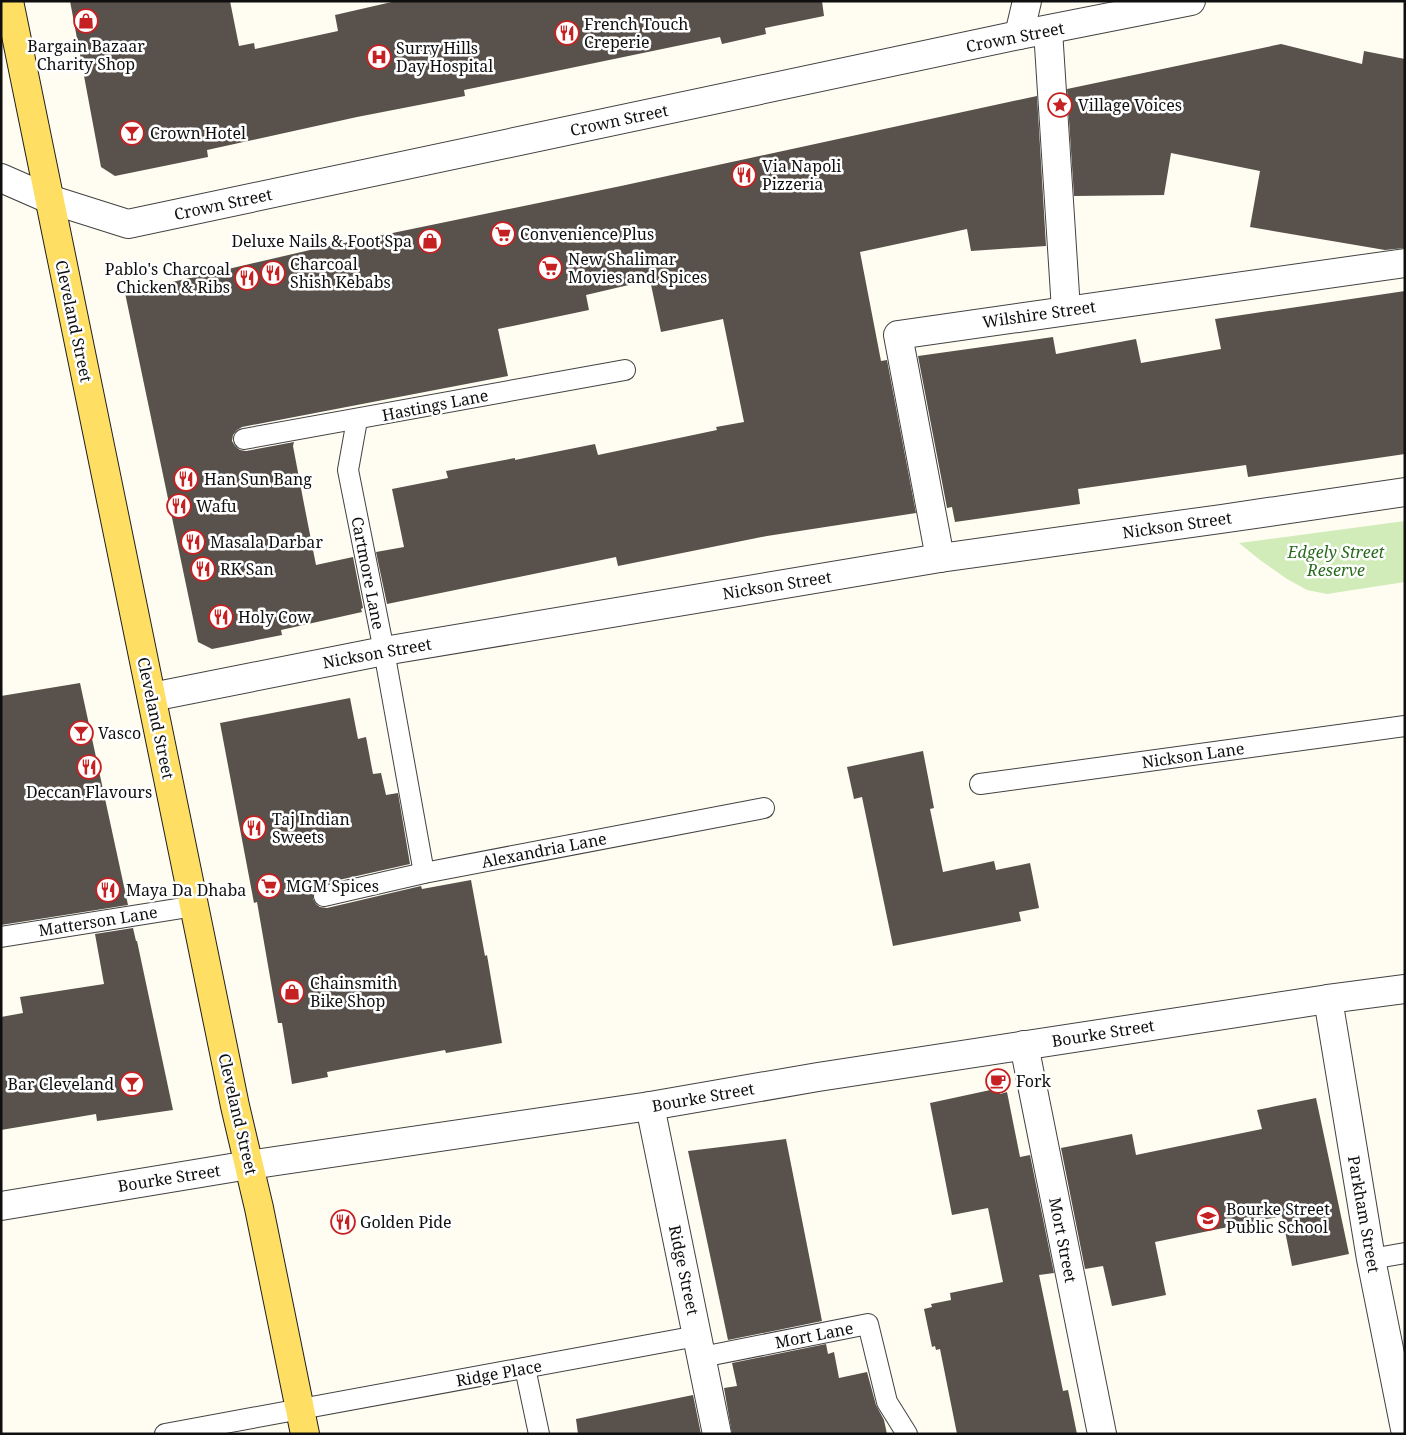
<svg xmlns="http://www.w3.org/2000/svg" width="1406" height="1435" viewBox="0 0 1406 1435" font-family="'Noto Serif',serif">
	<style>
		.green { fill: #d1ecb9 }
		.building { fill: #59514b }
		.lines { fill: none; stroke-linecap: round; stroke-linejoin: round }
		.service-casing { stroke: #424242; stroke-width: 22 }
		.pedestrian-casing { stroke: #424242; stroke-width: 30 }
		.minor-casing { stroke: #424242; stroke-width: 30 }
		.tertiary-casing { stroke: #424242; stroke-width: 30 }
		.primary-casing { stroke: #202020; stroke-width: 30 }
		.service { stroke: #fff; stroke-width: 20 }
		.pedestrian { stroke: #fff; stroke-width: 28 }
		.minor { stroke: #fff; stroke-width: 28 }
		.tertiary { stroke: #fff; stroke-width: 28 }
		.primary { stroke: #fede63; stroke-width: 28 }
		.labels { text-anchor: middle; stroke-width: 5; stroke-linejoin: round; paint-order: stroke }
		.poi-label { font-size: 16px; fill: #0f0f0f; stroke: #fff; text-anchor: start }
		.street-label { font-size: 16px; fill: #0f0f0f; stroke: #fff }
		.park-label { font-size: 16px; font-style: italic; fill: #296b1c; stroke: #fff }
	</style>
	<rect width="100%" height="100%" fill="#fffdf2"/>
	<path class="green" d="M1405,521V582L1327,594L1307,590L1287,579L1260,560L1239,543Z"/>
	<g class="building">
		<path d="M70,1H230L239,46L254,43L255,49L338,31L335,15L396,1H822L824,16L765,28L766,34L722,44L720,37L464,90L465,96L357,117L207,150L208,157L115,176L101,167Z"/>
		<path d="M1281,44L1362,64L1364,51L1405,59V248L1385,250L1250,227L1260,171L1171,153L1164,195L1074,196L1067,89Z"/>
		<path d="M1037,96L1046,246L971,251L967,229L860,252L881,361L887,360L916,513L767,536L618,566L616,557L387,604L376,552L404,547L392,489L448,478L446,471L515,458V460L595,444L598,455L717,430L716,427L744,422L723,319L661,332L650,280L586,295L589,310L498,329L508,376L242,427L237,430L233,435L232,441L235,446L240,450L246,451L294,442L293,446L304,504L316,565L353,557L363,608L361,609L362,612L281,630L282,635L212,649L198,642L125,293L310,250L621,186Z"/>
		<path d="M1405,291V454L1248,477L1246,465L1078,489L1080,504L955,522L952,507L947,508L918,356L1053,337L1056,354L1136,339L1141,363L1221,349L1215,319Z"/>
		<path d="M80,683L128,905L1,925V696Z"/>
		<path d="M350,698L358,739L366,737L373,774L381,773L386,795L398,793L410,864L321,884L316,887L313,892V899L316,904L320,907L327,908L421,886L422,889L471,880L485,956L487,955L502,1043L446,1053L445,1050L353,1067L327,1072L328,1077L292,1084L282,1023H278L257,902L254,903L220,723Z"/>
		<path d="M923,751L934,808L930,809L943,872L994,861L996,870L1030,863L1039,908L1019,912L1021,921L893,946L862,797L854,799L847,767Z"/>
		<path d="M133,928L136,941H137L173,1110L97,1121L96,1114L1,1130V1017L23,1013L20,997L104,984L95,934Z"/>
		<path d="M995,1089V1092L1000,1091V1094L1007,1092L1020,1157L1030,1155L1054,1273L1039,1275L1063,1391L1068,1390L1077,1434H957L940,1349L936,1350L935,1346L932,1347L924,1309L932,1307L931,1304L951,1300L950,1293L1003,1282L988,1208L952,1215L930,1103Z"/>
		<path d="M1316,1098L1349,1254L1292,1266L1282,1216L1155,1242L1166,1295L1112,1306L1103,1266L1085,1269L1061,1148L1132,1134L1136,1155L1262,1129L1257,1110Z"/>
		<path d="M786,1139L822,1321L728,1340L688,1151Z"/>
		<path d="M826,1344L828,1354L834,1352L839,1378L867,1372L876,1405L884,1420L887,1434H732L724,1388L737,1386L732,1363Z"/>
		<path d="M693,1395L701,1434H578L576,1419Z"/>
	</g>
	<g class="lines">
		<g class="service-casing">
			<g id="service">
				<path d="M357,420L348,470L384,651L424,873"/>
				<path d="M244,439L625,370"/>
				<path d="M980,784L1405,726"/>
				<path d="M324,896L424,873L764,808"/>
				<path d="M1,937L195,906"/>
				<path d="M1371,1259L1405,1253"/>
				<path d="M702,1357L868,1324L887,1402L907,1434"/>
				<path d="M525,1368L539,1434"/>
				<path d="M165,1434L697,1336"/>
			</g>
		</g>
		<g class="pedestrian-casing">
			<path id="pedestrian" d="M1048,30L1066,310"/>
		</g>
		<g class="minor-casing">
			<g id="minor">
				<path d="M1019,35L1027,1"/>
				<path d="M940,558L898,335L1405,263"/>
				<path d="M152,697L384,651L940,558L1221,519L1405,492"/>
				<path d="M1328,999L1371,1259L1405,1429"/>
				<path d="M1024,1045L1102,1434"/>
				<path d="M650,1106L717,1434"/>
			</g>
		</g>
		<g class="tertiary-casing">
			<g id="tertiary">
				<path d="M1,178L49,199L128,224L1019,35L1191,1"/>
				<path d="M1,1206L249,1165L650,1106L818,1077L1328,999L1405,989"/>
			</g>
		</g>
		<g class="primary-casing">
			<path id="primary" d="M9,1L235,1106L259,1208L305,1434"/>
		</g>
		<use href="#service" class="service"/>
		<use href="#pedestrian" class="pedestrian"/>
		<use href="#minor" class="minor"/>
		<use href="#tertiary" class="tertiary"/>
		<use href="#primary" class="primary"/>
	</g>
	<defs>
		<g id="shop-ring" transform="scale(1.25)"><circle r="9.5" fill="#fff" stroke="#c62122" stroke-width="1.5"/><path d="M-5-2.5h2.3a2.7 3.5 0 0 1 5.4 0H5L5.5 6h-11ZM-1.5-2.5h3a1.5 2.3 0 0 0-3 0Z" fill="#c62122"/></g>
		<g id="restaurant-ring" transform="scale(1.25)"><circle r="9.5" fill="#fff" stroke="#c62122" stroke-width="1.5"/><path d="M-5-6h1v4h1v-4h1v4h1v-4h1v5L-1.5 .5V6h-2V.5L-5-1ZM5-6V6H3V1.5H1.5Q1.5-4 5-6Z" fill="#c62122"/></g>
		<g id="hospital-ring" transform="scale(1.25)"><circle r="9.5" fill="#fff" stroke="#c62122" stroke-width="1.5"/><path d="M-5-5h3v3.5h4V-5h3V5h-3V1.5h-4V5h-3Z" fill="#c62122"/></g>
		<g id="sight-ring" transform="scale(1.25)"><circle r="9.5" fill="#fff" stroke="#c62122" stroke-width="1.5"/><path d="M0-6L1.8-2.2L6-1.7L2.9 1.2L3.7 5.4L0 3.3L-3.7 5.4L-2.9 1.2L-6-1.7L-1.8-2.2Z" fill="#c62122"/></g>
		<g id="bar-ring" transform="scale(1.25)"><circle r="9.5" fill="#fff" stroke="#c62122" stroke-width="1.5"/><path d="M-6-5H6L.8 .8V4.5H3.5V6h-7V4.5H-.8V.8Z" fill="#c62122"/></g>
		<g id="supermarket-ring" transform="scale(1.25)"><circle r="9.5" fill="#fff" stroke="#c62122" stroke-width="1.5"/><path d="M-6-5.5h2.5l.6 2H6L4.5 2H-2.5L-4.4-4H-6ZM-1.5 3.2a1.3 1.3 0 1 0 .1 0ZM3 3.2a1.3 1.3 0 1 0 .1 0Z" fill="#c62122"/></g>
		<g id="cafe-ring" transform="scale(1.25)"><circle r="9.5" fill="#fff" stroke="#c62122" stroke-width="1.5"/><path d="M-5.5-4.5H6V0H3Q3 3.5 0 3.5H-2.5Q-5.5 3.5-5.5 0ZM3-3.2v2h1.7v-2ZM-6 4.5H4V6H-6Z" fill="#c62122"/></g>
		<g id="school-ring" transform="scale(1.25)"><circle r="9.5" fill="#fff" stroke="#c62122" stroke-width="1.5"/><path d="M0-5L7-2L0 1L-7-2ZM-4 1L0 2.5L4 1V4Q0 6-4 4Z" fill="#c62122"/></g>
	</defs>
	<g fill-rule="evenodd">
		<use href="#shop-ring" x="86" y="21"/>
		<use href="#restaurant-ring" x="567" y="33"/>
		<use href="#hospital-ring" x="379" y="57"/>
		<use href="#sight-ring" x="1060" y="105"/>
		<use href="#bar-ring" x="132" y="133"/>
		<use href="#restaurant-ring" x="744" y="175"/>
		<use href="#supermarket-ring" x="503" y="234"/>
		<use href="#shop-ring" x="430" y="241"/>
		<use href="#supermarket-ring" x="550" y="268"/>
		<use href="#restaurant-ring" x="273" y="273"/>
		<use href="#restaurant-ring" x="247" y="278"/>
		<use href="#restaurant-ring" x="186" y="479"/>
		<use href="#restaurant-ring" x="179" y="506"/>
		<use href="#restaurant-ring" x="193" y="542"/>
		<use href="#restaurant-ring" x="203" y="569"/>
		<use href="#restaurant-ring" x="221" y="617"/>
		<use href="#bar-ring" x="81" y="733"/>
		<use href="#restaurant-ring" x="89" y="767"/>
		<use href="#restaurant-ring" x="254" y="828"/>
		<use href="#supermarket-ring" x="269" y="886"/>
		<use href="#restaurant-ring" x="108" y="890"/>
		<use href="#shop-ring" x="292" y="992"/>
		<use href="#cafe-ring" x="998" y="1081"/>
		<use href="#bar-ring" x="132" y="1084"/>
		<use href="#school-ring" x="1208" y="1218"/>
		<use href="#restaurant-ring" x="343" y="1222"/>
	</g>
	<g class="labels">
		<g class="poi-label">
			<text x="584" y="30">French Touch<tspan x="584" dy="18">Creperie</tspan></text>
			<text x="86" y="52" text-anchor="middle">Bargain Bazaar<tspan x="86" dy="18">Charity Shop</tspan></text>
			<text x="396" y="54">Surry Hills<tspan x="396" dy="18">Day Hospital</tspan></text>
			<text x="1078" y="111">Village Voices</text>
			<text x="150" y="139">Crown Hotel</text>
			<text x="762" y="172">Via Napoli<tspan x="762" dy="18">Pizzeria</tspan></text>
			<text x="520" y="240">Convenience Plus</text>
			<text x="412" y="247" text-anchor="end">Deluxe Nails &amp; Foot Spa</text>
			<text x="568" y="265">New Shalimar<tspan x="568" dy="18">Movies and Spices</tspan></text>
			<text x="290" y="270">Charcoal<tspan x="290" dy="18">Shish Kebabs</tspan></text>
			<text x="230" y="275" text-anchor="end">Pablo's Charcoal<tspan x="230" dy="18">Chicken &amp; Ribs</tspan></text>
			<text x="204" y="485">Han Sun Bang</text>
			<text x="196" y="512">Wafu</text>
			<text x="210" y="548">Masala Darbar</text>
			<text x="220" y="575">RK San</text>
			<text x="238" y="623">Holy Cow</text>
			<text x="98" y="739">Vasco</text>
			<text x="89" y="798" text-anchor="middle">Deccan Flavours</text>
			<text x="272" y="825">Taj Indian<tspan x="272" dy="18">Sweets</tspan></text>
			<text x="286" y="892">MGM Spices</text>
			<text x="126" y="896">Maya Da Dhaba</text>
			<text x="310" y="989">Chainsmith<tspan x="310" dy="18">Bike Shop</tspan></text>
			<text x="1016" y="1087">Fork</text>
			<text x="114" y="1090" text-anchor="end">Bar Cleveland</text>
			<text x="1226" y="1215">Bourke Street<tspan x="1226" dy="18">Public School</tspan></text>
			<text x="360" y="1228">Golden Pide</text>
		</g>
		<g class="street-label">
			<text transform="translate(1015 37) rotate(-11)" y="6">Crown Street</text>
			<text transform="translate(619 120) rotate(-12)" y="6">Crown Street</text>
			<text transform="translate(223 204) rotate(-12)" y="6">Crown Street</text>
			<text transform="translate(1039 314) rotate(-8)" y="6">Wilshire Street</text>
			<text transform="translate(74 321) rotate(78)" y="6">Cleveland Street</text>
			<text transform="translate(435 405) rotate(-11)" y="6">Hastings Lane</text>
			<text transform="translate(1177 525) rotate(-8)" y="6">Nickson Street</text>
			<text transform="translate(368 573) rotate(79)" y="6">Cartmore Lane</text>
			<text transform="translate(777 585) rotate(-9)" y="6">Nickson Street</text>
			<text transform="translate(377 653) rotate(-10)" y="6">Nickson Street</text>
			<text transform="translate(156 718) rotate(78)" y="6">Cleveland Street</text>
			<text transform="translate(1193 755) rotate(-8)" y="6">Nickson Lane</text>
			<text transform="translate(544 850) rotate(-11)" y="6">Alexandria Lane</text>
			<text transform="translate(98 921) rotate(-9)" y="6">Matterson Lane</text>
			<text transform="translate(1103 1033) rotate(-9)" y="6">Bourke Street</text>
			<text transform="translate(703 1097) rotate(-10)" y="6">Bourke Street</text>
			<text transform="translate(238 1114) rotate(77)" y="6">Cleveland Street</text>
			<text transform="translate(169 1178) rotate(-9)" y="6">Bourke Street</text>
			<text transform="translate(1364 1214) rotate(80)" y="6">Parkham Street</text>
			<text transform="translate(1063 1240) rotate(79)" y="6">Mort Street</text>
			<text transform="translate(684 1270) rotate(78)" y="6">Ridge Street</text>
			<text transform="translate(814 1335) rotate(-11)" y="6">Mort Lane</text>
			<text transform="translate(499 1373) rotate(-10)" y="6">Ridge Place</text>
		</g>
		<g class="park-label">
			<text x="1336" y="558">Edgely Street<tspan x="1336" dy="18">Reserve</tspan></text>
		</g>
	</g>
	<rect width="1406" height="1435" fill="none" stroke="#0f0f0f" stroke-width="5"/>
</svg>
